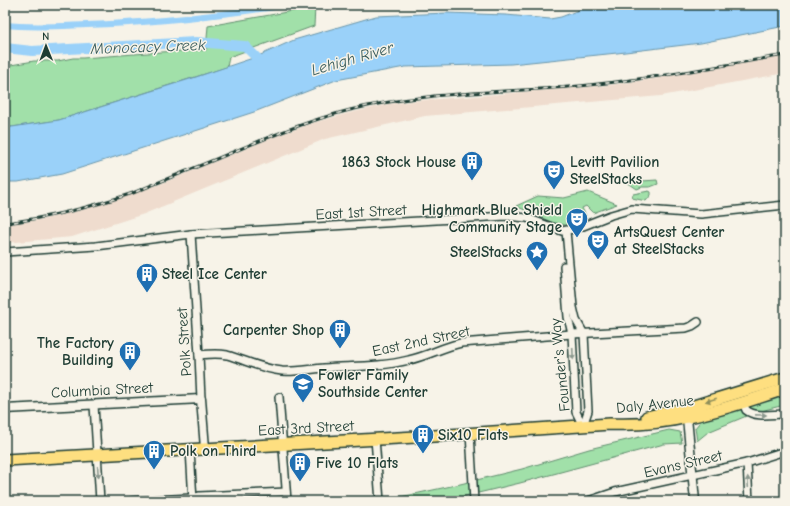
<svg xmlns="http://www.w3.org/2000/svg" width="790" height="506" viewBox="0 0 790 506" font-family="'Comic Neue',sans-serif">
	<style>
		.built { fill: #efdcce }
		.green { fill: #a1e0a9; stroke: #608e6e }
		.water { fill: #9ad1f9; stroke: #6996aa }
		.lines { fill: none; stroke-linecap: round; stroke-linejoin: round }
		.canal { stroke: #9ad1f9; stroke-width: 6 }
		.river { stroke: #9ad1f9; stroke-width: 10 }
		.minor-casing { stroke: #1f3d34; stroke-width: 10 }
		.tertiary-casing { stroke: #1f3d34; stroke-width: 11 }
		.trunk-casing { stroke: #1f3d34; stroke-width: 14 }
		.minor { stroke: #f7f3e8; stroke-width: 7 }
		.tertiary { stroke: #f7f3e8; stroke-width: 8 }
		.trunk { stroke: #fedf80; stroke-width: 11 }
		.rail-casing { stroke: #1f3d34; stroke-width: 3 }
		.rail { stroke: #f7f3e8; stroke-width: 1.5; stroke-dasharray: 4.5; stroke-linecap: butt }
		.oneway { fill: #8b988e }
		.oneway2 { fill: #8e8e5a }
		.labels { text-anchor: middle; stroke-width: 3; stroke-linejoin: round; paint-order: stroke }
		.poi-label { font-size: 15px; font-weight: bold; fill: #1f3d34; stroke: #f7f3e8; text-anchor: start }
		.street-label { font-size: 15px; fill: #1f3d34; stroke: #f7f3e8 }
		.water-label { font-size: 16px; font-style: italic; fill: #385b5b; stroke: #f7f3e8 }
	</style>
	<rect width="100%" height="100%" fill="#f7f3e8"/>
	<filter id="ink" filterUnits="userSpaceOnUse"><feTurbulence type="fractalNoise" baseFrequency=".025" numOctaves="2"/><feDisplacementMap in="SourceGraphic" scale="8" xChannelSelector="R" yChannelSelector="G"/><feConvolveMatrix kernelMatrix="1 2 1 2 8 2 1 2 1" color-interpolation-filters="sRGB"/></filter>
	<g filter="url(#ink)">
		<path class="built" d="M785,56V73L661,96L425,116L325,139L144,214L72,237L5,243V225L44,219L82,210L118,199L158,185L274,137L316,122L349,113L389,104L413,101L610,85L653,79Z"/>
		<g class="green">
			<path d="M315,7L314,26L229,57L227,67L59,120L5,128V66L34,61H58L73,58H83L161,52L206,50L208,26Z"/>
			<path d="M657,180L658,184L650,187H642L637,189L627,182Z"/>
			<path d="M649,191L651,192V195L646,201L632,198L633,194Z"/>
			<path d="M588,192L617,204L593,213L586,206L582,208L586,216L565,225L551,222L540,217L546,209L541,207L536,215L516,206L538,196L564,198Z"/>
			<path d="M785,392V405L756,412L708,432L697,441L695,428L703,418Z"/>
			<path d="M669,430L680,432L682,443L664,444L520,483L445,501H373L410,495L456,485L522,469L589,449Z"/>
		</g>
		<path class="water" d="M595,5H785V26L701,43L617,53L511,64L405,67L336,80L254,112L62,174L18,182H5V128L59,120L193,78L256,57L294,40L376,16L447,13L506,15L550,19L561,17L579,10Z"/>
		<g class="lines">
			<path class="canal" d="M5,25C32,28 60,26 87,25C155,23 221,15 288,5"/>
			<path class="river" d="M5,48L32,51L196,42L245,46L266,67"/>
			<g class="minor-casing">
				<g id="minor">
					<path d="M566,231L573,307L576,320L584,334L588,411L583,426"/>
					<path d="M191,234L199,355L201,399"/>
					<path d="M5,252L96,246L191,234L506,216L527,218L562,231L578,228L611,215L632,209L701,214L785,205"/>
					<path d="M564,266L568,317L572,334L576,412L583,426"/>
					<path d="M199,355C209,354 217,353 227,355C245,360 262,369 282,371C296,372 310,369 324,368C353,366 381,367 409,360C427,356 443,347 461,343L572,334L686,328L692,326L698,322"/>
					<path d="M279,397L287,501"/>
					<path d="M743,402L746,410C756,418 772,414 785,414"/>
					<path d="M94,405L100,501"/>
					<path d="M470,433L474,501"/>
					<path d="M375,439L380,501"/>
					<path d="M190,449L193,501"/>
					<path d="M747,463L749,501"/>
					<path d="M132,501L192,498L199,496L286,492"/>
					<path d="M588,501L615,492L747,463L785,451"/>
				</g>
			</g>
			<g class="tertiary-casing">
				<g id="tertiary">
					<path d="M5,409L201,399L205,448"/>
					<path d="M685,413L687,418L695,501"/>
				</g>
			</g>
			<g class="trunk-casing">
				<g id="trunk">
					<path d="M647,417L684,409L785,378"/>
					<path d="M5,460L434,436L610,424C636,425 663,423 688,417C721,411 753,399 785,389"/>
				</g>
			</g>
			<use href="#minor" class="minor"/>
			<use href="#tertiary" class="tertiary"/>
			<use href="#trunk" class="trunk"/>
			<g class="rail-casing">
				<path id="rail" d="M5,223C49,218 91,207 133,193C166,179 200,166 233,152C271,136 310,120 350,110C421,92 496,93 568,87C641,81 713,67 785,55"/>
			</g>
			<use href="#rail" class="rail"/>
		</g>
		<defs><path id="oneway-solid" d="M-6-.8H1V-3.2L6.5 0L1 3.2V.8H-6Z"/></defs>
		<g class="oneway">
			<use href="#oneway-solid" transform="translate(573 354) rotate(87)"/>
			<use href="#oneway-solid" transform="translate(761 415) rotate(1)"/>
			<use href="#oneway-solid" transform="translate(98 472) rotate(86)"/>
			<use href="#oneway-solid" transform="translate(748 482) rotate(-93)"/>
		</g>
		<use class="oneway2" href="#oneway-solid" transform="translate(711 400) rotate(164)"/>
	</g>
	<defs>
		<g id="building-pin" transform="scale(1.15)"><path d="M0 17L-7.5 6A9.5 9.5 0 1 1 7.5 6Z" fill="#1f6fb2" stroke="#f7f3e8"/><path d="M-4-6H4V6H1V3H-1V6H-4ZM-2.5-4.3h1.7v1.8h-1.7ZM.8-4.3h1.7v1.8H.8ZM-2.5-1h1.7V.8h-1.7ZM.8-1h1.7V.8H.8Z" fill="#fff"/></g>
		<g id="theatre-pin" transform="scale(1.15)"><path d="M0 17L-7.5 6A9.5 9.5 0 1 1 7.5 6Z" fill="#1f6fb2" stroke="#f7f3e8"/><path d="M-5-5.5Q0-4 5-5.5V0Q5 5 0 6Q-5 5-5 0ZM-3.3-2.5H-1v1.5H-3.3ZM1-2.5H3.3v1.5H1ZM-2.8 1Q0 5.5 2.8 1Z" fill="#fff"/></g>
		<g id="sight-pin" transform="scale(1.15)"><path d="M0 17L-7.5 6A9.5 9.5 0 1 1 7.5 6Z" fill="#1f6fb2" stroke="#f7f3e8"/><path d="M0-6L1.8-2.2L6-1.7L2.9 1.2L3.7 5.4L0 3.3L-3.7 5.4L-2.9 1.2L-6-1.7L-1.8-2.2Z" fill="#fff"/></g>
		<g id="university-pin" transform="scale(1.15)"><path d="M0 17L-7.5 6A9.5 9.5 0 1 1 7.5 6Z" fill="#1f6fb2" stroke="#f7f3e8"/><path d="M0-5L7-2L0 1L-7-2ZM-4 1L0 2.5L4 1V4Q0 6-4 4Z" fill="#fff"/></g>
	</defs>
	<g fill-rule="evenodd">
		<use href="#building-pin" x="472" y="162"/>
		<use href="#theatre-pin" x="554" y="171"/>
		<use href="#theatre-pin" x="577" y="219"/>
		<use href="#theatre-pin" x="598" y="241"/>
		<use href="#sight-pin" x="537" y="252"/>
		<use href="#building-pin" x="147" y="274"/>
		<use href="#building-pin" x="340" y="330"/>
		<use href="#building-pin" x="130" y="352"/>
		<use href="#university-pin" x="303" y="384"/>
		<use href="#building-pin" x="423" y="435"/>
		<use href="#building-pin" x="154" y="451"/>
		<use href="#building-pin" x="300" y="463"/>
	</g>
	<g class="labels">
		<g class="poi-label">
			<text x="456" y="167" text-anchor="end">1863 Stock House</text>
			<text x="570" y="167">Levitt Pavilion<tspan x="570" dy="17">SteelStacks</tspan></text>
			<text x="562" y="215" text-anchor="end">Highmark Blue Shield<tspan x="562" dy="17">Community Stage</tspan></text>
			<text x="614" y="237">ArtsQuest Center<tspan x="614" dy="17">at SteelStacks</tspan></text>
			<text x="522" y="257" text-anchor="end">SteelStacks</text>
			<text x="162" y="279">Steel Ice Center</text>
			<text x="324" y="335" text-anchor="end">Carpenter Shop</text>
			<text x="114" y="348" text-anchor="end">The Factory<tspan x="114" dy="17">Building</tspan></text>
			<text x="318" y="380">Fowler Family<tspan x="318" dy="17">Southside Center</tspan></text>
			<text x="438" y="440">Six10 Flats</text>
			<text x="170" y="456">Polk on Third</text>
			<text x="316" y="468">Five 10 Flats</text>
		</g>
		<g class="street-label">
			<text transform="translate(361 212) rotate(-3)" y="5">East 1st Street</text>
			<text transform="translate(421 341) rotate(-12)" y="5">East 2nd Street</text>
			<text transform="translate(184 342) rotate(-94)" y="5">Polk Street</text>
			<text transform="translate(560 365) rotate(-96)" y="5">Founder's Way</text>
			<text transform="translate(102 390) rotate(-3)" y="5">Columbia Street</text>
			<text transform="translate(655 404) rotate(-6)" y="5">Daly Avenue</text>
			<text transform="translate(306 428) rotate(-3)" y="5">East 3rd Street</text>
			<text transform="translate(683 464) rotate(-13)" y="5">Evans Street</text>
		</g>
		<g class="water-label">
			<text transform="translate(148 46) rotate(-2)" y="6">Monocacy Creek</text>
			<text transform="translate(352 58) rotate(-16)" y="6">Lehigh River</text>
		</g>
	</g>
	<rect width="790" height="506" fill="none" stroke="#f7f3e8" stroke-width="20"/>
	<rect x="10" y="10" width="770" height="486" fill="none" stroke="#1f3d34" stroke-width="1.5" filter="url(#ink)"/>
	<g transform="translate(46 46) rotate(359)" stroke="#f7f3e8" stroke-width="3" paint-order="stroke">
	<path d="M0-3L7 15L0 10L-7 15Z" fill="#1f3d34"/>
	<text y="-6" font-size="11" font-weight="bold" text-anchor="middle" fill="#1f3d34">N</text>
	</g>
</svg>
